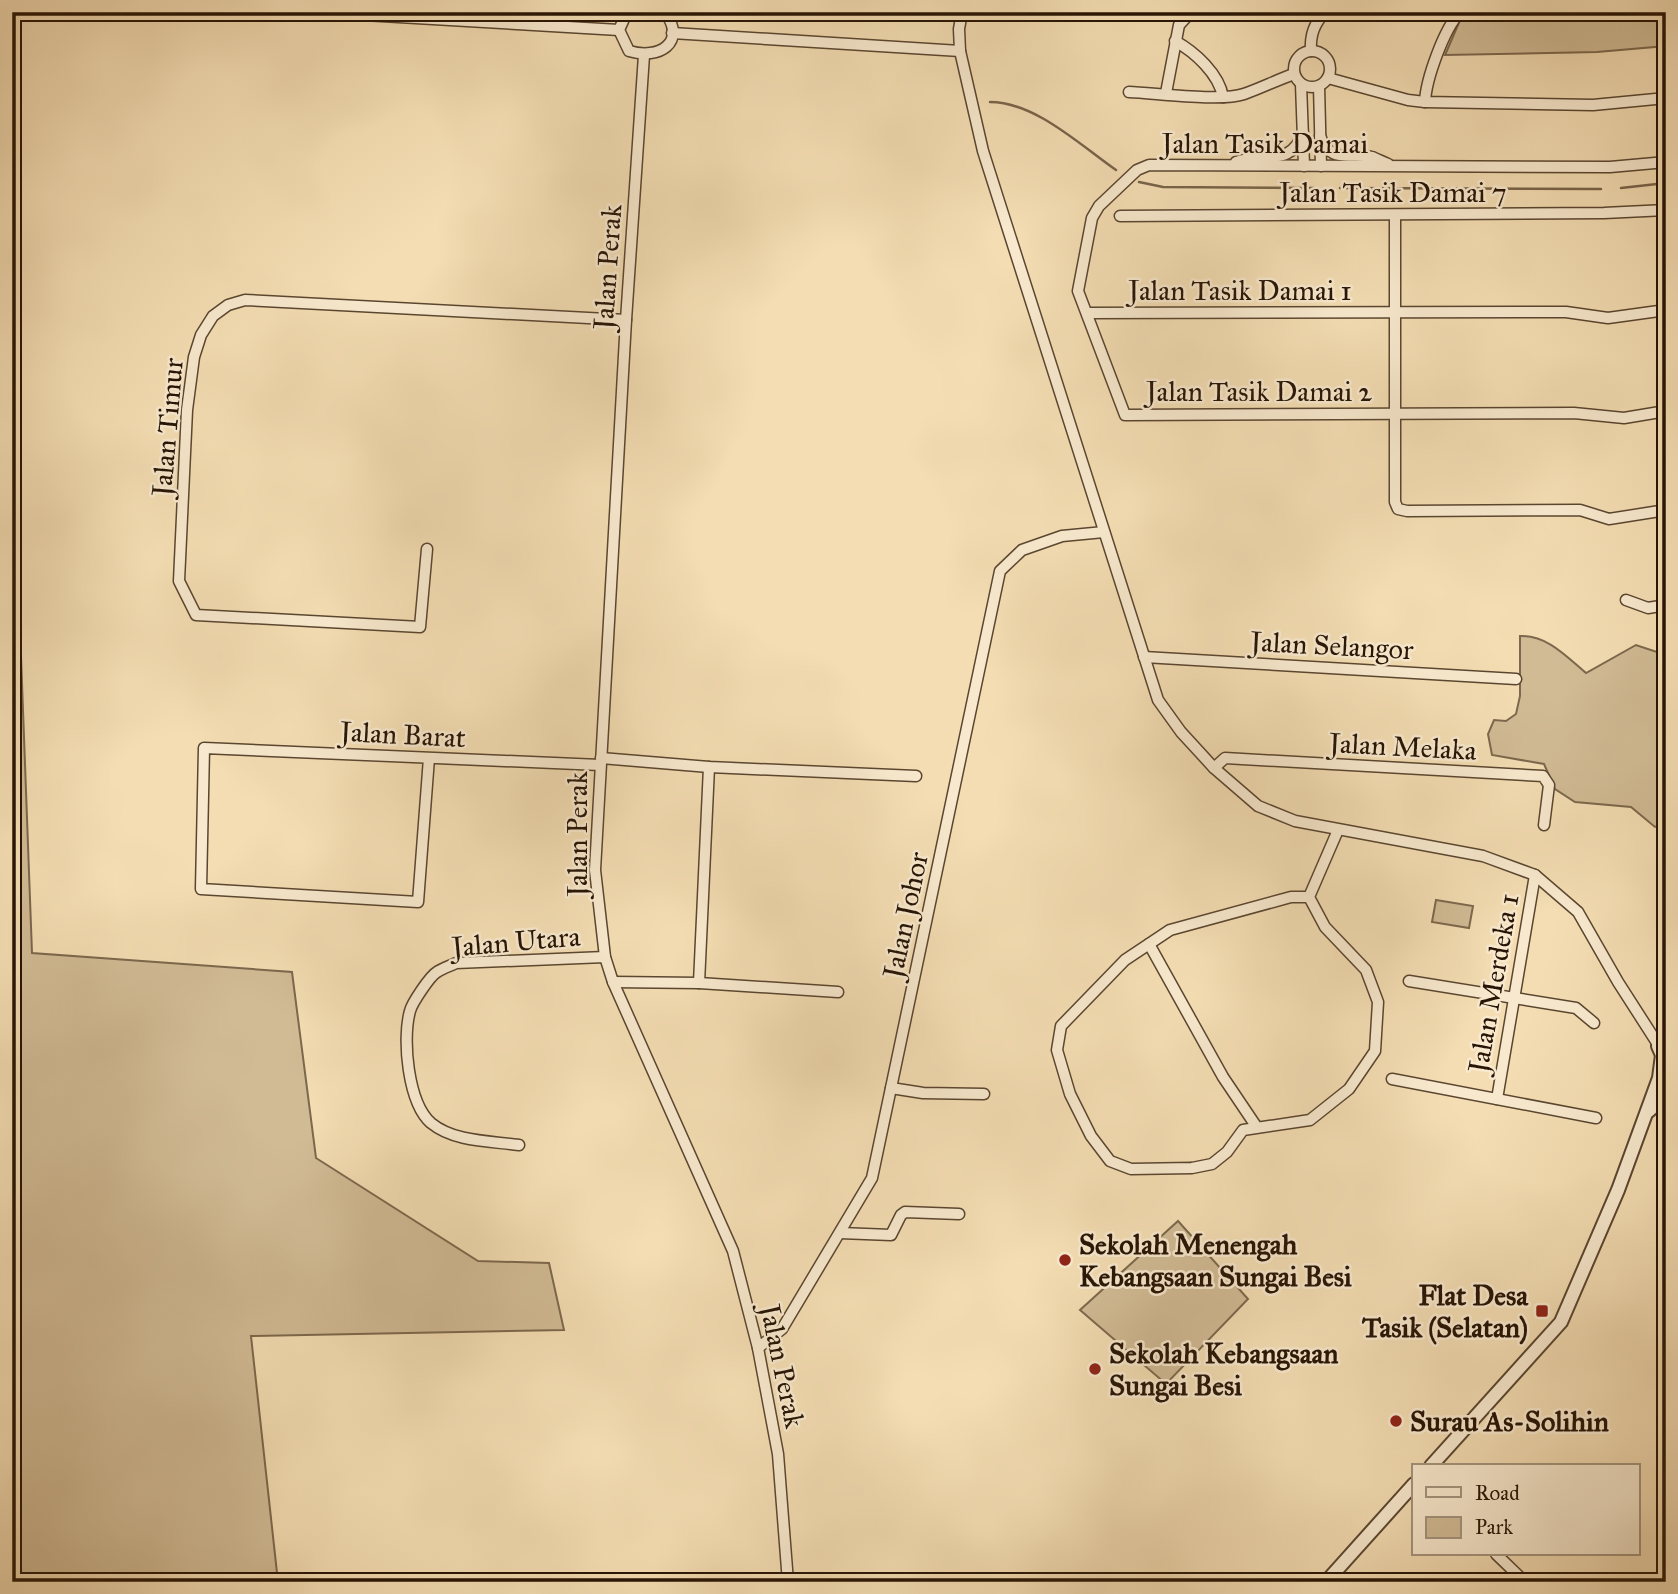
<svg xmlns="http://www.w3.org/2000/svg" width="1678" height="1594" viewBox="0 0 1678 1594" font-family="'IM FELL Great Primer',serif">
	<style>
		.green { fill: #d1bb95; stroke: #7c684d; stroke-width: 2 }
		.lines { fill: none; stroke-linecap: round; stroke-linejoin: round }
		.stream { stroke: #78644a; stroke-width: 2.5 }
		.minor-casing { stroke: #5a4630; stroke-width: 13 }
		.tertiary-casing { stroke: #5a4630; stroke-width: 16 }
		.minor { stroke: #f8e9ce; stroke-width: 10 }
		.tertiary { stroke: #f8e9ce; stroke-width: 12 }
		.poi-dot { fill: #8f2418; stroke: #f8e9ce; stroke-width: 2.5 }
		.labels { text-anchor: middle; stroke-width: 5; stroke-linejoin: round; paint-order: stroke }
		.street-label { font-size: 28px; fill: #271405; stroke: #f8e9ce }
		.poi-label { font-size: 28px; font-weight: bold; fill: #271405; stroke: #f8e9ce; text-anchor: start }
	</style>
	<rect width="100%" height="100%" fill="#f4ddb3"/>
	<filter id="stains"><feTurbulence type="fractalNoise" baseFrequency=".00286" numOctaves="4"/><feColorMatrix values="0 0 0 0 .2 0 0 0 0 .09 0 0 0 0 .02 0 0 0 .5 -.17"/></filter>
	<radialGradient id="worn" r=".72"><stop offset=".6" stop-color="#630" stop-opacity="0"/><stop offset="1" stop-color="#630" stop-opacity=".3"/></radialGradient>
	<g class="green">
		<path d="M1468,12H1666V46L1597,52L1445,55L1461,18Z"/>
		<path d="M12,413L32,953L292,972L316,1158L478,1261L549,1263L564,1330L251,1336L278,1582H12Z"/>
		<path d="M1520,636C1547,635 1566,656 1586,673L1636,645L1666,655V818L1661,825L1655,827L1631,807L1575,802L1555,789L1544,764L1492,755L1488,734L1494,720L1506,721L1516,714L1520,696Z"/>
		<path d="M1436,900L1473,906L1469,928L1432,922Z"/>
		<path d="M1178,1221L1248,1299L1166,1384L1080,1310Z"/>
	</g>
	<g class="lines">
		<g class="stream">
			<path d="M990,102C1035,102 1080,145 1116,170"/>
			<path d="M1139,182L1163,187L1314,188"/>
			<path d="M1340,188L1601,189"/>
			<path d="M1621,188L1666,183"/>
		</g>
		<g class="minor-casing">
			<g id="minor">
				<path d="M312,12L619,30"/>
				<path d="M627,12L619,30L629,51C659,60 687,43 665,12"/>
				<path d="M962,12L959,29L960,51L983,151L1158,700L1181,732L1214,768L1258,806L1295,821L1483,856L1535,875L1578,912L1618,982L1661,1049"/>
				<path d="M672,33L960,51"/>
				<path d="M1175,41C1195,52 1219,74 1223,97"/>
				<path d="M1311,51C1310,35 1314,24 1325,12"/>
				<circle cx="1312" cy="69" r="18"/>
				<path d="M644,55L626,320L595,870L605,957L613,982L733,1251L758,1348L778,1454L788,1582"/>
				<path d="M1328,78L1408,100L1425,102L1593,105L1666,98"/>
				<path d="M1301,84L1304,166"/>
				<path d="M1319,86L1321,166"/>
				<path d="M1129,92C1156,93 1221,102 1244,94C1261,88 1277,80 1294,74"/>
				<path d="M1166,93L1179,25L1191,12"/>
				<path d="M1425,102C1426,79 1444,29 1460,12"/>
				<path d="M1320,136C1331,165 1348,152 1372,157C1377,159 1383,162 1388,164"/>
				<path d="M1236,162C1266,152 1291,167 1303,133"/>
				<path d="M1666,162L1610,167L1149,165L1137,170L1099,206L1092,218L1078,291L1125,415L1574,413L1624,418L1666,411"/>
				<path d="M1395,215V502L1398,509L1407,511L1580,510L1609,519L1666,510"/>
				<path d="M1120,216L1604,213L1666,210"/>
				<path d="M1087,313L1566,312L1608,318L1666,310"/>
				<path d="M427,549L420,627L196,615L179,581L187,410L194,357L201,335L213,316L228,305L245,300L626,320"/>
				<path d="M1626,600L1648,608L1666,605"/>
				<path d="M1144,657L1516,679"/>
				<path d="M429,758L418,902L201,889L204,748L600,765"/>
				<path d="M601,758L709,767L916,776"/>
				<path d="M1214,768L1225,758L1543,776L1549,785L1544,825"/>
				<path d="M1309,897L1325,927L1366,970L1378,1002L1375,1051L1349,1089L1310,1120L1243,1130L1227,1152L1212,1164L1192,1168L1131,1169L1110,1161L1091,1136L1070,1094L1057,1050L1061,1026L1125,960L1170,930L1291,897H1309L1338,830"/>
				<path d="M1149,944L1223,1077L1256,1126"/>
				<path d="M1409,981L1576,1008L1594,1023"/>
				<path d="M613,982L699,983L838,992"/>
				<path d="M699,983L709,767"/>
				<path d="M1392,1079L1596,1118"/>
				<path d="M891,1088L923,1093L984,1094"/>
				<path d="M1497,1099L1535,875"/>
				<path d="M519,1145C490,1141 454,1142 431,1123C408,1103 402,1039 410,1011C412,1003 430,976 437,972C443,968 450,966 456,963L605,957"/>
				<path d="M840,1233L891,1235L901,1215L905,1212L959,1214"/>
				<path d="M758,1348L782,1329L872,1178L1000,571L1022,550L1062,536L1104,532"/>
				<path d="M1496,1554L1525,1582"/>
			</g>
		</g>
		<g class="tertiary-casing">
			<g id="tertiary">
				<path d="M1649,1111L1666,1095"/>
				<path d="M1431,1466L1561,1322L1618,1190L1659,1078L1662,1055L1658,1046"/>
				<path d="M1326,1582L1414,1484"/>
			</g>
		</g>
		<use href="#minor" class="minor"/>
		<use href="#tertiary" class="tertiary"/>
	</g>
	<g class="poi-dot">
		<circle cx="1065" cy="1260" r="7"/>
		<rect x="1535" y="1304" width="14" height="14" rx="3.5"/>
		<circle cx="1095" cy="1369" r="7"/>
		<circle cx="1396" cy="1421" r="7"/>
	</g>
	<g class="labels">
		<g class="street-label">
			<text x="1265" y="153">Jalan Tasik Damai</text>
			<text x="1393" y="202">Jalan Tasik Damai 7</text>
			<text transform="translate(607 267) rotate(-86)" y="10">Jalan Perak</text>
			<text x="1240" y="300">Jalan Tasik Damai 1</text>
			<text x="1259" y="401">Jalan Tasik Damai 2</text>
			<text transform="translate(167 427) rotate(-85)" y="10">Jalan Timur</text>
			<text transform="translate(1332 645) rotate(3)" y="10">Jalan Selangor</text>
			<text transform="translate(403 734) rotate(3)" y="10">Jalan Barat</text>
			<text transform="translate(1403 746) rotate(3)" y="10">Jalan Melaka</text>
			<text transform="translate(577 834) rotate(-90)" y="10">Jalan Perak</text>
			<text transform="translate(905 915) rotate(-78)" y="10">Jalan Johor</text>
			<text transform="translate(516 941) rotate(-5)" y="10">Jalan Utara</text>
			<text transform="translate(1493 983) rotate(-80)" y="10">Jalan Merdeka 1</text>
			<text transform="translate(783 1366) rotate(78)" y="10">Jalan Perak</text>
		</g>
		<g class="poi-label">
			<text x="1079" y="1254">Sekolah Menengah<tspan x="1079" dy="32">Kebangsaan Sungai Besi</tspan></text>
			<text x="1528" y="1305" text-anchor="end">Flat Desa<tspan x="1528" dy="32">Tasik (Selatan)</tspan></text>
			<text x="1109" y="1363">Sekolah Kebangsaan<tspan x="1109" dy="32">Sungai Besi</tspan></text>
			<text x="1410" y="1431">Surau As-Solihin</text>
		</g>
	</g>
	<rect width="1678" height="1594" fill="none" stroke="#f4ddb3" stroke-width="42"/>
	<rect x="14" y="14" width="1650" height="1566" fill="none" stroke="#271405" stroke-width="3.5"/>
	<rect x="21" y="21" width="1636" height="1552" fill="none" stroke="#271405" stroke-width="2"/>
	<rect x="1412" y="1464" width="228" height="91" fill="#f8e9ce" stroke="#a4947e" stroke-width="2"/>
	<rect x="1426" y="1487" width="35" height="10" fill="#f8e9ce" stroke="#a4947e" stroke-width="2"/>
	<text x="1475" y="1500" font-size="21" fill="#271405">Road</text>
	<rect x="1426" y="1517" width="35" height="21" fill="#d1bb95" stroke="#a4947e" stroke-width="2"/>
	<text x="1475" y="1534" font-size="21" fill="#271405">Park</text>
	<rect width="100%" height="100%" filter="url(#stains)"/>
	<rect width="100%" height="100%" fill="url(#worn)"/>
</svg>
